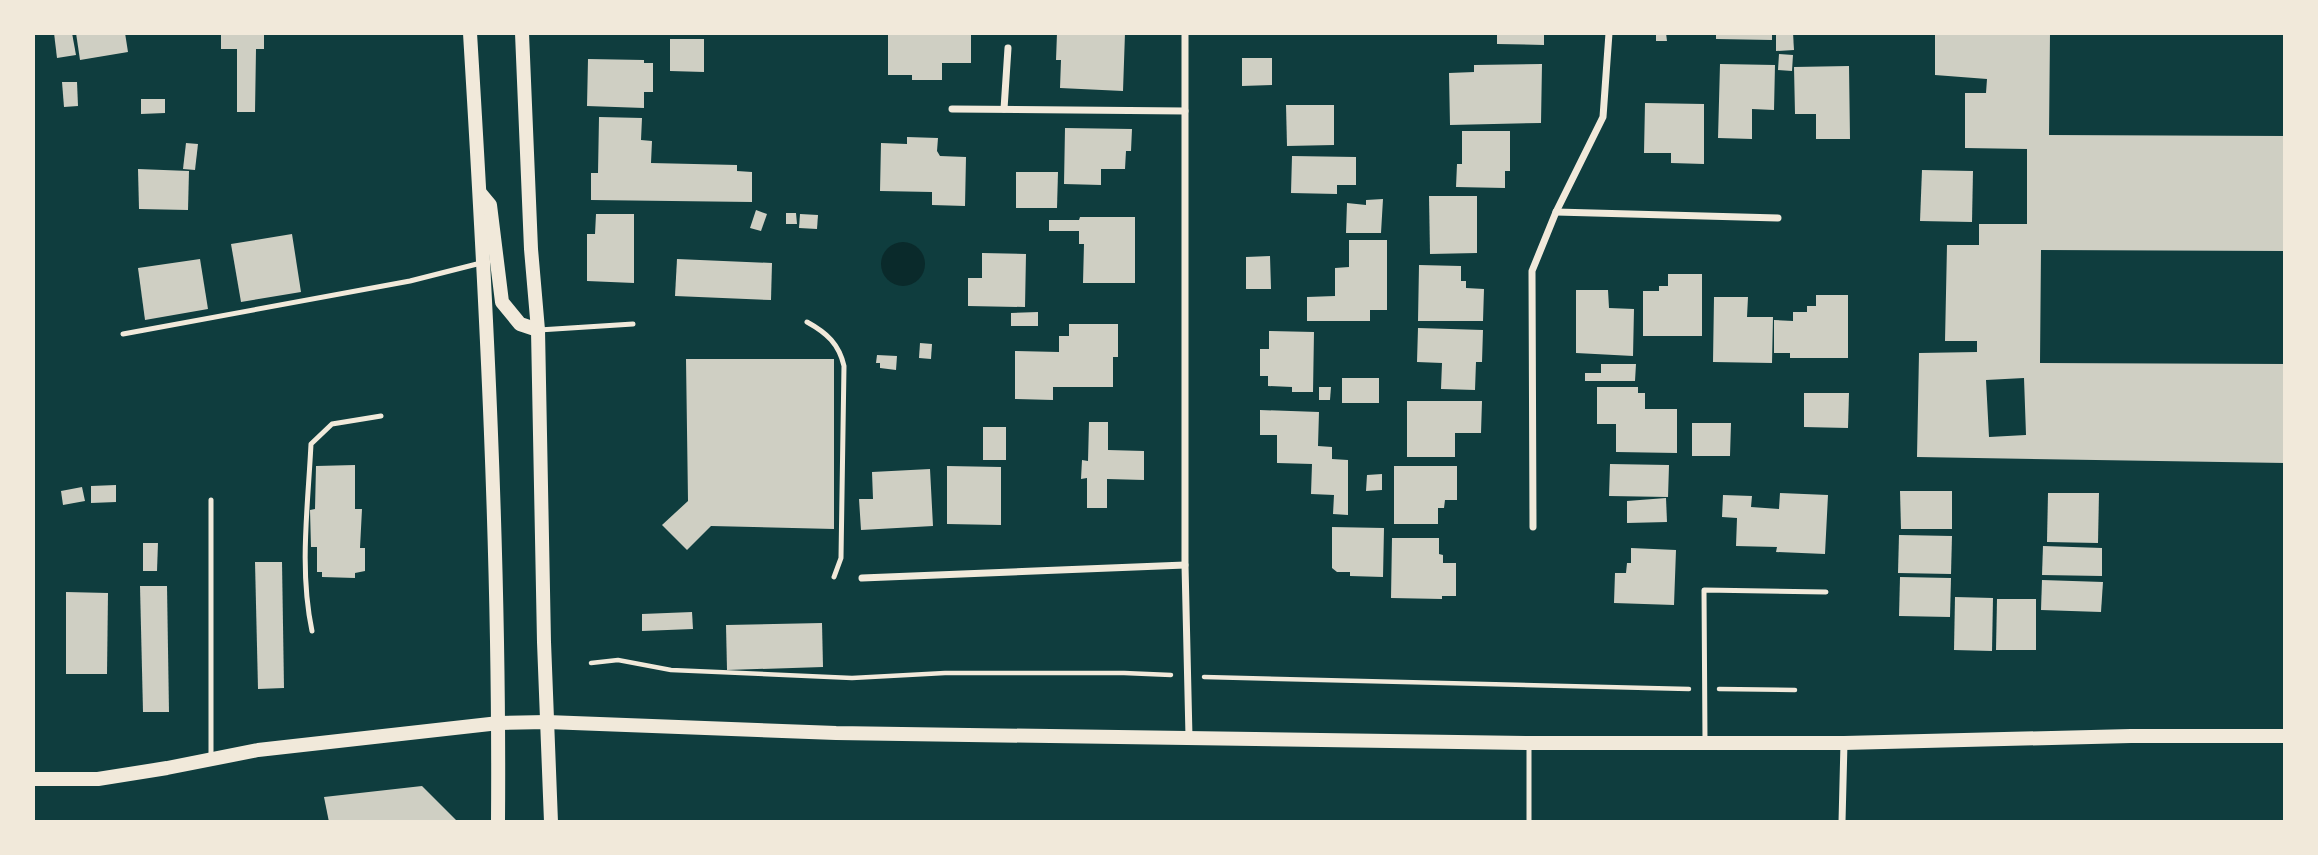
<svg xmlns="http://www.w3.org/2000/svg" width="2318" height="855" viewBox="0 0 2318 855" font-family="Bitter,serif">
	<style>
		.water { fill: #0a2a2b }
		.building { fill: #cfcfc3; fill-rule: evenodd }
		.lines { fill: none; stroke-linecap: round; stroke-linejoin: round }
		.path { stroke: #f1e9da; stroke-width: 4.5 }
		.service { stroke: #f1e9da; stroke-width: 5 }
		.minor { stroke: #f1e9da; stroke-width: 7 }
		.secondary { stroke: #f1e9da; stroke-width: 14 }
	</style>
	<rect width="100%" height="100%" fill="#0f3d3e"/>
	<circle class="water" cx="903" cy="264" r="22"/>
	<g class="building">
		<path d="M54,33H72L76,55L57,58Z"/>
		<path d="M76,33H125L128,52L80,60Z"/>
		<path d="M221,33H264V49H256L255,112H237V49H221Z"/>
		<path d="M888,33H971V63H942V80H912V75H888Z"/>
		<path d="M1057,33H1125L1123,91L1060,88L1061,60H1056Z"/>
		<path d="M1497,33H1544V45L1497,44Z"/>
		<path d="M1656,33H1666L1667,41H1656Z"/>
		<path d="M1716,33H1772V40L1716,39Z"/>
		<path d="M1776,33H1793L1794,50L1776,51Z"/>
		<path d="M1935,33H2050L2049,135L2285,136V251L2041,250L2040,363L2285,364V463L1917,457L1919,353L1977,352V341H1945L1947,245H1979V224H2027V149L1965,148V93H1986L1987,79L1935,75ZM2024,378L2026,435L1989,437L1986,380Z"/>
		<path d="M670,39H704V72L670,71Z"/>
		<path d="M1779,54L1793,55L1792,71L1778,70Z"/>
		<path d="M1242,58H1272V85L1242,86Z"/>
		<path d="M588,59L644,60V63H653V92H644V108L587,106Z"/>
		<path d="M1542,64L1541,123L1450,125L1449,73L1474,72V65Z"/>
		<path d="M1720,64L1775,65L1774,110L1752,109V139L1718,138Z"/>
		<path d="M1849,66L1850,139H1816V114H1795L1794,67Z"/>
		<path d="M62,82H77L78,106L64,107Z"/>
		<path d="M141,99H165V113L141,114Z"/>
		<path d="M1645,103L1704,104V164L1671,163V153H1644Z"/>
		<path d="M1286,105H1334V145L1287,146Z"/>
		<path d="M599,117L642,118L641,140L652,141L651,163L737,165V171L752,172V202L591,200V173H598Z"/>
		<path d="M1065,128L1132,129L1131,151H1126L1125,169H1101V185L1064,184Z"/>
		<path d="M1462,131H1510V171H1505V188L1456,187L1457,164H1462Z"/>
		<path d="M907,137L938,138L937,151L940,156L966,157L965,206L932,205V192L880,191L881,143L907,144Z"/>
		<path d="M186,143L198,144L195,170L183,169Z"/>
		<path d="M1292,156L1356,157V185H1337V194L1291,193Z"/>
		<path d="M138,169L189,171L188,210L139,209Z"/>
		<path d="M1922,170L1973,171L1972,222L1920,221Z"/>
		<path d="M1016,172H1058L1057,208H1016Z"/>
		<path d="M1429,196H1477V253L1430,254Z"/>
		<path d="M1383,199L1381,233H1346L1347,203L1366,205V200Z"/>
		<path d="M756,210L767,214L761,231L750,228Z"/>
		<path d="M786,213H796L797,224H786Z"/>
		<path d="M596,214H634V283L587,281V234H595Z"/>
		<path d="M800,214L818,215L817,229L799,228Z"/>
		<path d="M1080,217H1135V283H1083L1084,244H1079V231H1049V220H1079Z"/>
		<path d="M292,234L301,292L241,302L231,244Z"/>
		<path d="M1349,240H1387V310H1370V321H1307V297L1335,296V268L1349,267Z"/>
		<path d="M982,253L1026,254L1025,307L968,306V278H982Z"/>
		<path d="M1270,256L1271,289H1246V257Z"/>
		<path d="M200,259L208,309L145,320L138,268Z"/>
		<path d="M677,259L772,263L771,300L675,296Z"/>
		<path d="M1419,265L1461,266V281H1466V288L1484,289L1483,321H1418Z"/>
		<path d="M1668,274H1702V336H1643V291H1659V286H1668Z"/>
		<path d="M1576,290H1608L1609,308L1634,309L1633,356L1576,353Z"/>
		<path d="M1816,295H1848V358H1790V353H1774V320L1793,321V312H1807V306H1816Z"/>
		<path d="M1714,297H1748L1747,317H1773L1772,363L1713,362Z"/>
		<path d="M1038,312V326H1011V313Z"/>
		<path d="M1069,324H1118V357H1113V387H1053V400L1015,399V351L1059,352V336H1069Z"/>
		<path d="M1418,328L1483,330L1482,362H1476L1475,390L1441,389L1442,363L1417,362Z"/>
		<path d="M1269,331L1314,332L1313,392H1292V387L1268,386V376H1260V349H1269Z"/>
		<path d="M920,343L932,344L931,359L919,358Z"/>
		<path d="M877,355L897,356L896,370L880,368V363H876Z"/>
		<path d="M686,359H834V529L711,526L687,550L662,525L688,501Z"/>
		<path d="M1601,364H1636L1635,381H1585V373H1601Z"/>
		<rect x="1342" y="378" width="37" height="25"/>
		<path d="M1319,387H1331L1330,400H1319Z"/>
		<path d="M1597,387H1638V393H1645V409H1677V453L1616,452V424H1597Z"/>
		<path d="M1804,393H1849L1848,428L1804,427Z"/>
		<path d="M1407,401H1482L1481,433H1455V457H1407Z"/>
		<path d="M1260,410L1319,412L1318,446L1332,447V459L1348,460V515L1333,514L1334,495L1311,494L1312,464L1277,463V435H1260Z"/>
		<path d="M1089,422H1108V450L1144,451V480L1107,479V508H1087V478L1081,479L1082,460L1088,461Z"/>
		<path d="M1692,423H1731L1730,456H1692Z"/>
		<rect x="983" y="427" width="23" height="33"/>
		<path d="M1610,464L1669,465L1668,497L1609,496Z"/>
		<path d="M355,465V509H362L360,548H365V571L355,573V578L322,577V572H317V547H311L310,510L315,509L316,466Z"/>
		<path d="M947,466L1001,467V525L947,524Z"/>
		<path d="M1394,466H1457V500H1445L1444,508H1438V524H1394Z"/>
		<path d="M930,469L933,526L861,530L859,499H873L872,472Z"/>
		<path d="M1382,474V490L1366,491L1367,475Z"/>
		<path d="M116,485V502L91,503V486Z"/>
		<path d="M82,487L85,501L63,505L61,491Z"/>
		<path d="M1900,491H1952V529H1901Z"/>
		<path d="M1780,493L1828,495L1825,554L1776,552L1777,547L1736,546L1737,518L1722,517L1723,495L1752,496L1751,507L1779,509Z"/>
		<path d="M2048,493H2099L2098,543L2047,542Z"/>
		<path d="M1666,498L1667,522L1627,523V501Z"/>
		<path d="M1332,527L1384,528L1383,577L1350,576V572H1337L1332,568Z"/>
		<path d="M1899,535L1952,536L1951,574L1898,573Z"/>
		<path d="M1392,538H1439V554L1443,555V563H1456V596H1442V599L1391,598Z"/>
		<path d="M143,543H158L157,571H143Z"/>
		<path d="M2043,546L2102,548V576L2042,575Z"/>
		<path d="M1631,548L1676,550L1674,605L1614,603L1615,573H1626L1627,563H1631Z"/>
		<path d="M255,562H282L284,688L258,689Z"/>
		<path d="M1900,577L1951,578L1950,617L1899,616Z"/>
		<path d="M2042,580L2103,582L2101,612L2041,610Z"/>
		<path d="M140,586H167L169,712H143Z"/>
		<path d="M66,592L108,593L107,674H66Z"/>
		<path d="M1955,597L1993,598L1992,651L1954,650Z"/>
		<path d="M1997,599H2036V650H1996Z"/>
		<path d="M692,612L693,629L642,631V614Z"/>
		<path d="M822,623L823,667L727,670L726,625Z"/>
		<path d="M422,786L458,822H329L324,797Z"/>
	</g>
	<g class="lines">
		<g class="path">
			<path d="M591,663L618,660L671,670L852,678L945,673H1124L1171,675"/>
			<path d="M1204,677L1689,689"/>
			<path d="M1719,689L1795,690"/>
		</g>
		<g class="service">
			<path d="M807,322C827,333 839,344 844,366L841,558L834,577"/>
			<path d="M539,330L633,324"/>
			<path d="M123,334L410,281L481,263"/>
			<path d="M211,500V758"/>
			<path d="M312,631C299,569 308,506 311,444L332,424L381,416"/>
			<path d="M1705,741L1704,590L1826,592"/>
			<path d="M1529,822V744"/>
		</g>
		<g class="minor">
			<path d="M1185,33V565L1189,737"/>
			<path d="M952,109L1185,111"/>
			<path d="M1004,109L1008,48"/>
			<path d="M1556,212L1778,218"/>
			<path d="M1533,527L1532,271L1556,212L1603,117L1609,33"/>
			<path d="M862,578L1185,565"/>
			<path d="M1842,822L1844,743"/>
		</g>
		<g class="secondary">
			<path d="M470,33C486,296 500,559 498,822"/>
			<path d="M522,33L531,249L538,330L544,642L551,822"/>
			<path d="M480,193L490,205L502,302L520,324L538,330"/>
			<path d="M33,779H98L167,768L258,750L499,723L547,722L836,733L1529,743H1844L2131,736H2285"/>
		</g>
	</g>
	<rect width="2318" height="855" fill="none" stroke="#f1e9da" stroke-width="70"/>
</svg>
